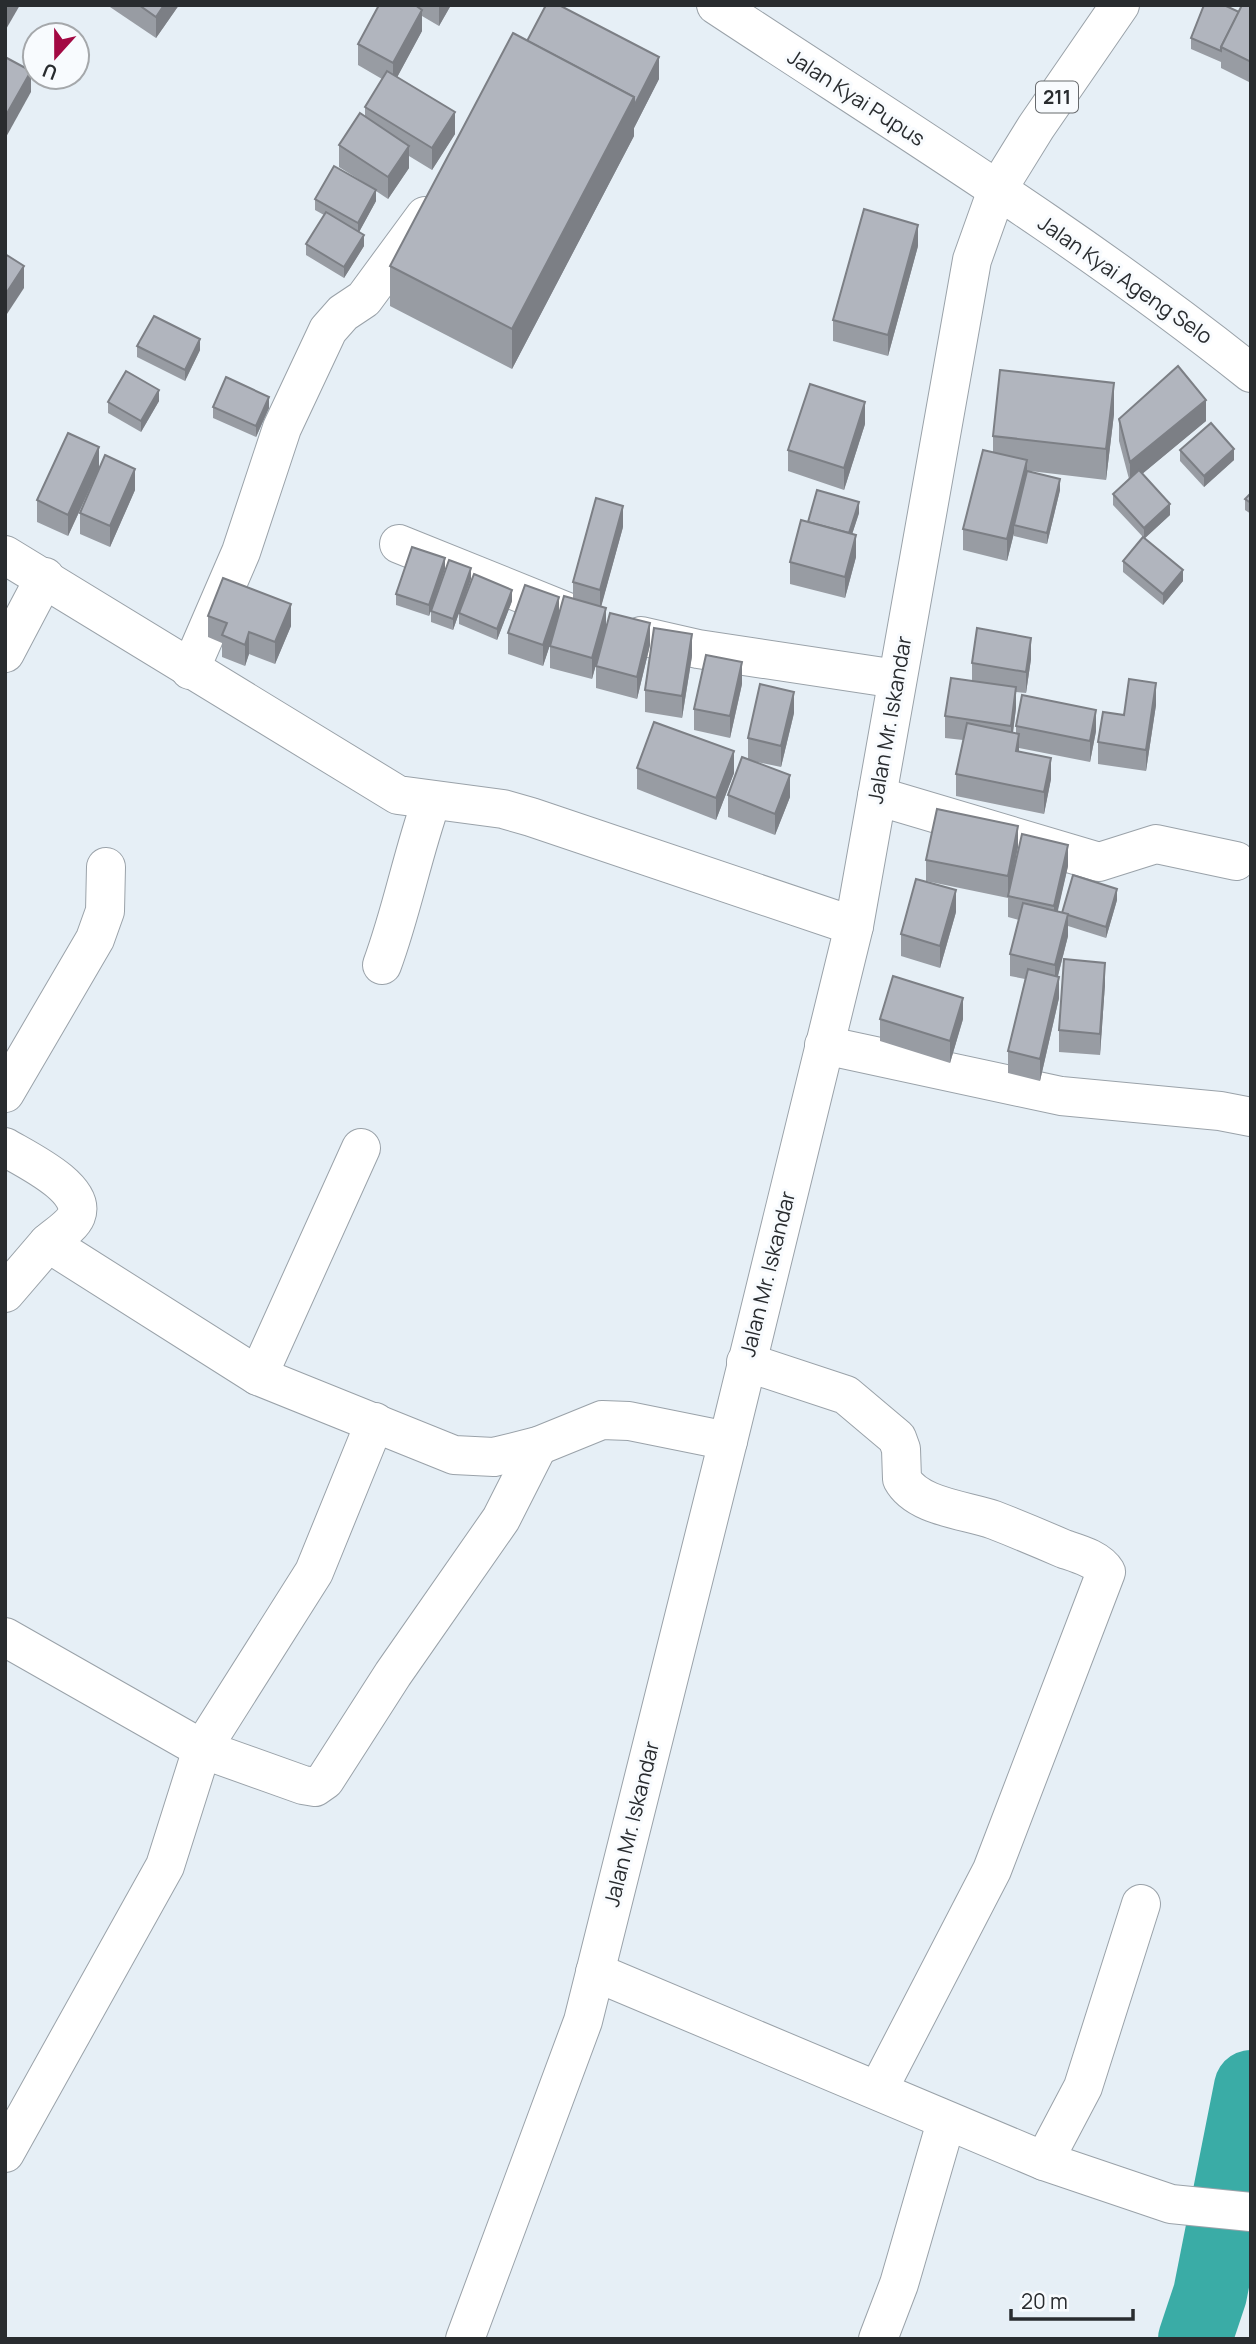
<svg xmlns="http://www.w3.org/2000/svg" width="1256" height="2344" viewBox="0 0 1256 2344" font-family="Manrope,sans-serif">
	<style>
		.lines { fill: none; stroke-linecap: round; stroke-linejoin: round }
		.river { stroke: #3aaca6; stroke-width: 74 }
		.minor-casing { stroke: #9aa2a9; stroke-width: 40 }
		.major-casing { stroke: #9aa2a9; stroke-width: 40 }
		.minor { stroke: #fff; stroke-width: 38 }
		.major { stroke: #fff; stroke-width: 38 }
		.wall { fill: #989ca3 }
		.shaded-wall { fill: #7c7f85 }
		.building { fill: #b1b5be; stroke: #7c7f85; stroke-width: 2 }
		.labels { text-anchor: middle; stroke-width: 6; stroke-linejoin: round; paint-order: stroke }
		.shield { fill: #f8fbfe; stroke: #676a6d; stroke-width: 2 }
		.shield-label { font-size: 19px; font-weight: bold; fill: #292c2f }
		.street-label { font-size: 21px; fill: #292c2f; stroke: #f8fbfe }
	</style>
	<rect width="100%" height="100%" fill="#e6eff6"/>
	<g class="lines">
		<path class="river" d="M1195,2339L1210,2294L1251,2087"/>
		<g class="minor-casing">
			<g id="minor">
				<path d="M399,544L570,613"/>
				<path d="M5,555L398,795L503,809L531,817L854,926"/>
				<path d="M641,636L698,649L897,679"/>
				<path d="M5,653L45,577"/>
				<path d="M190,670L241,552L282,428L328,330L343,313L364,299L425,216"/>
				<path d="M877,796L1099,862L1156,844L1236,861"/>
				<path d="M382,965C402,911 412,856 431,802"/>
				<path d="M824,1045L1061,1096L1220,1111L1251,1117"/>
				<path d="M5,1093L95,939L105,911L106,867"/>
				<path d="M5,1147C25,1159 87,1188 76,1216C72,1226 56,1236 48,1243L258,1376L454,1455L494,1457L538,1446L602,1420L629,1421L728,1441"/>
				<path d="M5,1293L48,1243"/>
				<path d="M746,1362L846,1395L897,1438L901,1449L902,1479C917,1507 966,1510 994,1520C1017,1529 1041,1539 1064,1549C1079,1554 1098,1559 1106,1572L992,1870L878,2090"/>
				<path d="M258,1376L361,1148"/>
				<path d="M375,1422L314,1572L202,1749L303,1785L315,1787L325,1780L393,1674L501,1519L538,1446"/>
				<path d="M5,1637L202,1749L165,1866L5,2153"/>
				<path d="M595,1972L1044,2161L1171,2204L1251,2212"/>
				<path d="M1044,2161L1083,2087L1141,1904"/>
				<path d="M878,2339L899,2284L946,2122"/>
			</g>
		</g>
		<g class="major-casing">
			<g id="major">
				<path d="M716,5C896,124 1082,238 1251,373"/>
				<path d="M465,2339L583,2021L728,1441L854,926L972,260L997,190L1036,127L1120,5"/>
			</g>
		</g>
		<use href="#minor" class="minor"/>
		<use href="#major" class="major"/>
	</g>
	<g class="wall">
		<path d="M107,5H179L156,38Z"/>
		<path d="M379,5H451L439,26L422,16V31L397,77L455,134L432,170L409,156V168L388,199L376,191V201L359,232L364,246L344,278L306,255V244L324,215L315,210V199L363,182L339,167V145L365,116V107L382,79L358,65V44Z"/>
		<path d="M1251,7V83L1221,68V62L1191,49V38Z"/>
		<path d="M527,41L659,79L634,128V136L512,369L390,306V266Z"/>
		<path d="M918,246L888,356L833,341V320Z"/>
		<path d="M137,346L200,350L185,381L137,357Z"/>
		<path d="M159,401L141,432L108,413V402Z"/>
		<path d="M213,407L269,408L256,437L213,418Z"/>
		<path d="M1114,414L1106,480L1030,471L1060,490L1047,544L1014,536V533L1007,561L963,550V529L993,452V436Z"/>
		<path d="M1119,419L1206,421L1142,474L1170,515L1145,538L1183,581L1163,605L1123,572V561L1143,537L1113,505V494L1129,479L1119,441Z"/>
		<path d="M865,424L844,490L788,471V450Z"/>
		<path d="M1180,450L1234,460L1204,487L1180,461Z"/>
		<path d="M99,468L135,490L110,547L80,534V513L95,478L68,536L37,522V500Z"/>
		<path d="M1251,493V514L1245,510V499Z"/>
		<path d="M859,513L852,534L856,557L845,598L790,584V562L808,522Z"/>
		<path d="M623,527L601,606L606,628L650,645L637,699L596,688V666L599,653L592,679L550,668V646L553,635L543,666L508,654V633L559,615L573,599V582Z"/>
		<path d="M445,569L429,616L396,605V594Z"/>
		<path d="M471,579L460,610L512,601L497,640L459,624V613L453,630L431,622V611Z"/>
		<path d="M208,616L291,626L275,664L249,654L245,666L222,657V643L208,637Z"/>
		<path d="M692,656L682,718L645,712V690Z"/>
		<path d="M1031,659L1026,693L1016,692V708L1013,733H1016V726L1096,731L1090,762L1019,748V751L1051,779L1044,814L956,796V774L963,740L945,738V716L972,681V663Z"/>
		<path d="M742,684L730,738L694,730V709Z"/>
		<path d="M1156,705L1146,771L1098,764V742L1124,715Z"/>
		<path d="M794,713L781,767L748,760V738Z"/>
		<path d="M637,768L734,773L716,820L637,789Z"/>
		<path d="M728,795L790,797L775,835L728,817Z"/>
		<path d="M1018,847L1012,876L1068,866L1057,912L1062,913L1117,900L1106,938L1068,926V936L1058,976L1059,998L1040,1081L1008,1073V1051L1025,979L1010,976V954L1019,920L1008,917V898L926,881V860Z"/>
		<path d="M956,912L940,968L901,956V934Z"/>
		<path d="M1105,984L1100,1055L1059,1052V1030Z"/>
		<path d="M880,1019H963L950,1063L880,1041Z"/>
	</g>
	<g class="shaded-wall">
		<path d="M8,5H20L5,31V10Z"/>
		<path d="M164,5H179L156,38V17Z"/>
		<path d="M439,5H451L439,26Z"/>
		<path d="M422,10V31L393,85V63Z"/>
		<path d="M659,57V79L634,128V136L512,369V329L634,97Z"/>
		<path d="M31,71V92L5,139V117Z"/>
		<path d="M455,112V134L432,170V148Z"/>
		<path d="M409,146V168L388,199V177Z"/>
		<path d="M376,190V201L358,234V223Z"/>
		<path d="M918,225V246L888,356V335Z"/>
		<path d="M364,235V246L344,278V267Z"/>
		<path d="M24,266V288L5,317V295Z"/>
		<path d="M200,339V350L185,381V370Z"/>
		<path d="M1114,383V414L1106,480V449Z"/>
		<path d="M159,390V401L141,432V421Z"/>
		<path d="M269,397V408L256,437V426Z"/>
		<path d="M1206,400V421L1130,484V462Z"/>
		<path d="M865,402V424L844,490V468Z"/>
		<path d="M99,447V468L68,536V515Z"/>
		<path d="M1234,449V460L1204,487V476Z"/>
		<path d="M1027,460V482L1014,525V533L1007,561V539Z"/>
		<path d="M135,469V490L110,547V526Z"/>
		<path d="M1060,479V490L1047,544V533Z"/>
		<path d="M859,502V513L847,550V539Z"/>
		<path d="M1170,504V515L1144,539V528Z"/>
		<path d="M623,506V527L600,611V590Z"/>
		<path d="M856,535V557L845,598V577Z"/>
		<path d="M445,558V569L429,616V605Z"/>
		<path d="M471,568V579L453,630V619Z"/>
		<path d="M1183,570V581L1163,605V594Z"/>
		<path d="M512,590V601L497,640V629Z"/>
		<path d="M559,597V618L543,666V645Z"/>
		<path d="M291,604V626L275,664V642Z"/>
		<path d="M606,608V629L592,679V658Z"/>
		<path d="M650,623V645L637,699V677Z"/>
		<path d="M249,632V654L245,666V645Z"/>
		<path d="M692,634V656L682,718V696Z"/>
		<path d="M1031,638V659L1026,693V672Z"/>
		<path d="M742,662V684L730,738V716Z"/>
		<path d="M1156,683V705L1146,771V750Z"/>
		<path d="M1016,687V708L1011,747V726Z"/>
		<path d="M794,692V713L781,767V746Z"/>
		<path d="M1096,710V731L1090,762V741Z"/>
		<path d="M1019,734V755L1016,751Z"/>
		<path d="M734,751V773L716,820V798Z"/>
		<path d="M1051,758V779L1044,814V792Z"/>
		<path d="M790,775V797L775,835V814Z"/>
		<path d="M1018,826V847L1008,898V876Z"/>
		<path d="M1068,845V866L1054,928V906Z"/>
		<path d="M1117,889V900L1106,938V927Z"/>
		<path d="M956,890V912L940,968V946Z"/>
		<path d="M1068,914V936L1055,987V965Z"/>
		<path d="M1105,963V984L1100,1055V1034Z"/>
		<path d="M1059,977V998L1040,1081V1059Z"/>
		<path d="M963,998V1019L950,1063V1041Z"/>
	</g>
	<g class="building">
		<path d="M139,5H164L156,17Z"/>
		<path d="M379,5H415L422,10L393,63L358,44Z"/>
		<path d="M546,5H559L659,57L634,106V97L527,41Z"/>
		<path d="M1204,5H1224L1239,12L1221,47V51L1191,38Z"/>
		<path d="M1242,5H1248L1251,7V62L1221,47Z"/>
		<path d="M513,33L634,97L512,329L390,266Z"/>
		<path d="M5,57L31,71L5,117Z"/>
		<path d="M387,71L455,112L432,148L365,107Z"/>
		<path d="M360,113L409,146L388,177L339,145Z"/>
		<path d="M334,166L376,190L358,223L315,199Z"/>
		<path d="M864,209L918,225L888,335L833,320Z"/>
		<path d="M326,212L364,235L344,267L306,244Z"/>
		<path d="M5,254L24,266L5,295Z"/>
		<path d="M154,316L200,339L185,370L137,346Z"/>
		<path d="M1178,366L1206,400L1130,462L1119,419Z"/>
		<path d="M1000,370L1114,383L1106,449L993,436Z"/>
		<path d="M126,371L159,390L141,421L108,402Z"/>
		<path d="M226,377L269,397L256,426L213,407Z"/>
		<path d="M810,384L865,402L844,468L788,450Z"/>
		<path d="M1211,423L1234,449L1204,476L1180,450Z"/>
		<path d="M68,433L99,447L68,515L37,500Z"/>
		<path d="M983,450L1027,460L1007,539L963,529Z"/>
		<path d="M105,455L135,469L110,526L80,513Z"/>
		<path d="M1139,470L1170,504L1144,528L1113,494Z"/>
		<path d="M1027,471L1060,479L1047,533L1014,525Z"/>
		<path d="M817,490L859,502L849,533L808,522Z"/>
		<path d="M1251,493V503L1245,499Z"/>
		<path d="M596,498L623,506L600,590L573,582Z"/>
		<path d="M801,520L856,535L845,577L790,562Z"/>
		<path d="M1143,537L1183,570L1163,594L1123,561Z"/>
		<path d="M412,547L445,558L429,605L396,594Z"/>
		<path d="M449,560L471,568L453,619L431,611Z"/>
		<path d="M474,574L512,590L497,629L459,613Z"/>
		<path d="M223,578L291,604L275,642L249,632L245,645L222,635L227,623L208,616Z"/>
		<path d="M525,585L559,597L543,645L508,633Z"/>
		<path d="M564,596L606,608L592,658L550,646Z"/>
		<path d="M610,613L650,623L637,677L596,666Z"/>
		<path d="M654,628L692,634L682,696L645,690Z"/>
		<path d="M977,628L1031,638L1026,672L972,663Z"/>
		<path d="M706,655L742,662L730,716L694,709Z"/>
		<path d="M951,678L1016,687L1011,726L945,716Z"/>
		<path d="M1129,679L1156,683L1146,750L1098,742L1103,712L1124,715Z"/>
		<path d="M760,684L794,692L781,746L748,738Z"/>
		<path d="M1022,695L1096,710L1090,741L1016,726Z"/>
		<path d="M654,722L734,751L716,798L637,768Z"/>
		<path d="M967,723L1019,734L1016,751L1051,758L1044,792L956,774Z"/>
		<path d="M742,757L790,775L775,814L728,795Z"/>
		<path d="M937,809L1018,826L1008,876L926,860Z"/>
		<path d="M1022,834L1068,845L1054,906L1008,896Z"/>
		<path d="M1073,875L1117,889L1106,927L1062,913Z"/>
		<path d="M916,879L956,890L940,946L901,934Z"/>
		<path d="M1023,903L1068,914L1055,965L1010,954Z"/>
		<path d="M1064,959L1105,963L1100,1034L1059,1030Z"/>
		<path d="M1028,969L1059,977L1040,1059L1008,1051Z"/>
		<path d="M893,976L963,998L950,1041L880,1019Z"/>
	</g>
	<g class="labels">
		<rect class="shield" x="1036" y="81.5" width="42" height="31" rx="5"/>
		<g class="shield-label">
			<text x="1057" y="104">211</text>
		</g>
		<g class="street-label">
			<text transform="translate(856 98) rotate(33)" y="7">Jalan Kyai Pupus</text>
			<text transform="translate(1125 280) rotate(35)" y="7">Jalan Kyai Ageng Selo</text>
			<text transform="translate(890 720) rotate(-80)" y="7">Jalan Mr. Iskandar</text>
			<text transform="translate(768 1274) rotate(-76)" y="7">Jalan Mr. Iskandar</text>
			<text transform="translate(632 1824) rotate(-76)" y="7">Jalan Mr. Iskandar</text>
		</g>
	</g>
	<rect width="1256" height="2344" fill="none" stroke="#292c2f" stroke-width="14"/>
	<g transform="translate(56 56) rotate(201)"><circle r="33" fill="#f8fbfe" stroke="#a5a8ab" stroke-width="2"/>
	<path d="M0-5L12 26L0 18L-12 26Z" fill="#a30943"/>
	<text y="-10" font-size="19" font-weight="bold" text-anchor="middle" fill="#292c2f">U</text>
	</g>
	<path d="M1011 2309v10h122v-10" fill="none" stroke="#292c2f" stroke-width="3.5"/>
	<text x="1021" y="2309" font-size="21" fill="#292c2f" stroke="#f8fbfe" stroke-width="5" paint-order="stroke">20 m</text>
</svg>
